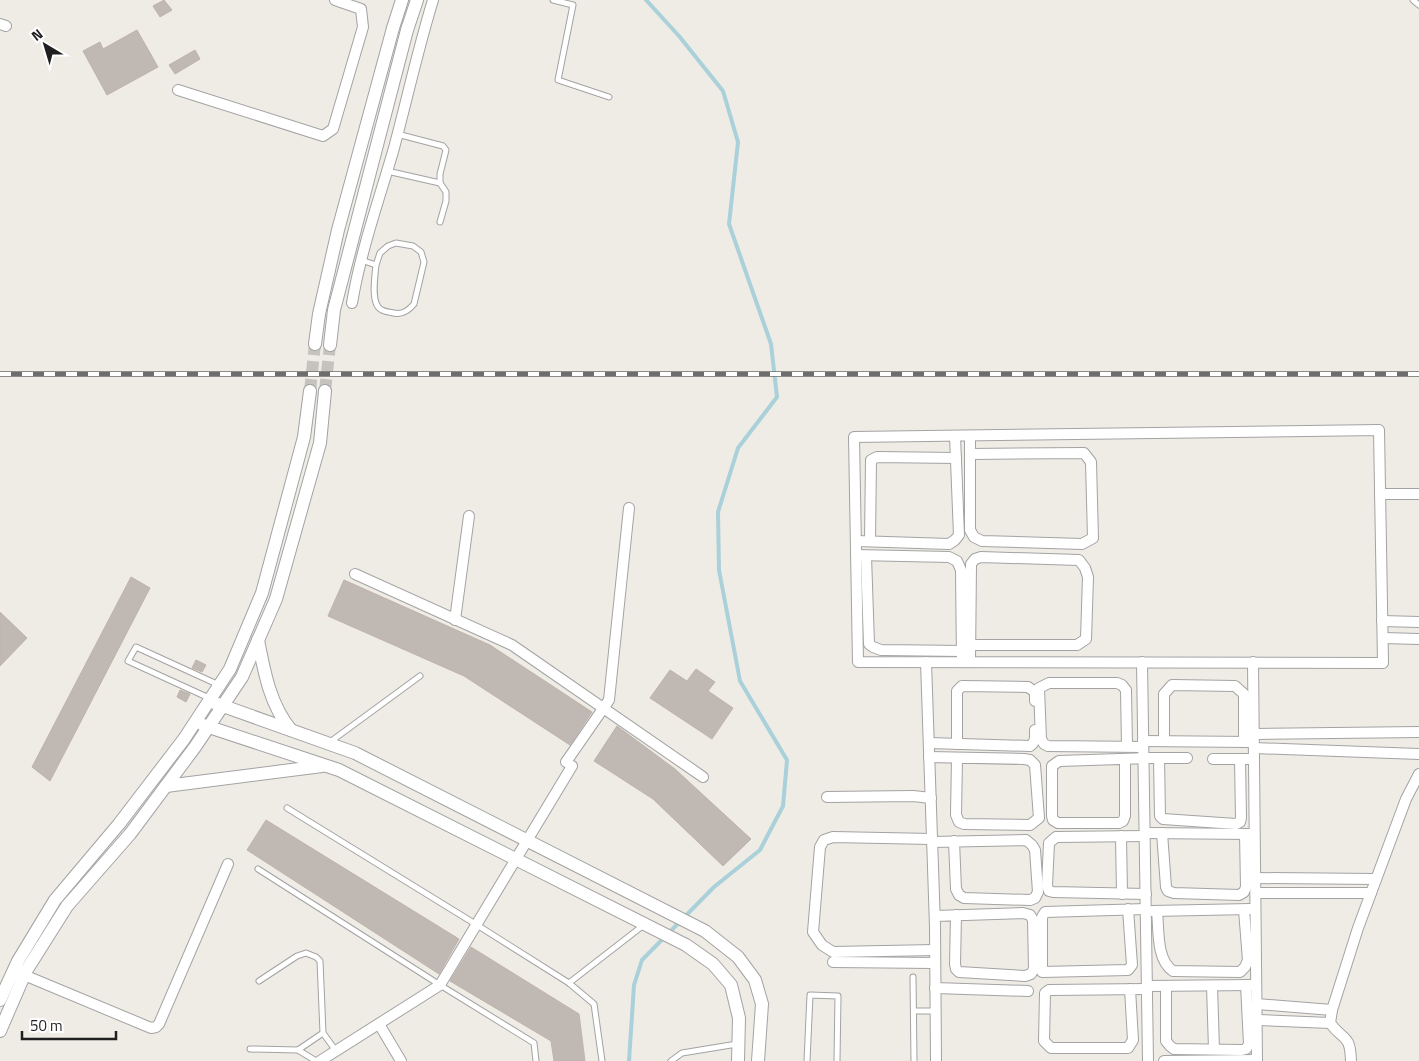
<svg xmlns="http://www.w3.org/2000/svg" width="1419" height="1061" viewBox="0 0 1419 1061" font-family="'Titillium Web',sans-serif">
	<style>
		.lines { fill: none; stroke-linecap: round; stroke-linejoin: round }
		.stream { stroke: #aad0d9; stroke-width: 4 }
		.building { fill: #c0b8b3; stroke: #c0b3aa }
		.tertiary-tunnel { stroke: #c5c3be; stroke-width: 12; stroke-dasharray: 12 6; stroke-linecap: butt }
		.service-casing { stroke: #a3a3a3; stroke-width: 7 }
		.minor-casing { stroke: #a3a3a3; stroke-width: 12 }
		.tertiary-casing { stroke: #a3a3a3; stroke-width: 14 }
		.service { stroke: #fff; stroke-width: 5 }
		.minor { stroke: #fff; stroke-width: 10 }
		.tertiary { stroke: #fff; stroke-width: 12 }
		.rail-casing { stroke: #6d6d6d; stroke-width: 5.5 }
		.rail { stroke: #fff; stroke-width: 4; stroke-dasharray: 11; stroke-linecap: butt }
	</style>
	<rect width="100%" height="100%" fill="#efece6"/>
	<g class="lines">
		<path class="stream" d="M629,1061L634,985L642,960L714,887L760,850L783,806L787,760L740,681L719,570L718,512L738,448L777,397L771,344L729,224L738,142L723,91L679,36L646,0"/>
	</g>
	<g class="building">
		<path d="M164,0L172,10L160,17L153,6Z"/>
		<path d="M137,30L158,67L107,95L83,51L100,42L103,49Z"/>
		<path d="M195,50L200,59L175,74L169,65Z"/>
		<path d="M131,577L150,588L50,781L32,767Z"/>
		<path d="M344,580L490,645L592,712L570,745L464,676L328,616Z"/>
		<path d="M0,612L27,638L0,666Z"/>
		<path d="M196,660L206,665L202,672L192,668Z"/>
		<path d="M696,669L715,682L708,691L733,708L712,739L650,698L670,670L687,681Z"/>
		<path d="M180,690L190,694L186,702L177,697Z"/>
		<path d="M617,726L675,769L751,839L723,866L653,799L594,761Z"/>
		<path d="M266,820L459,939L439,974L247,850Z"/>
		<path d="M471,947L579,1014L585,1061H554L551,1041L450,981Z"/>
	</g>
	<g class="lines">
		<g class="tertiary-tunnel">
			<path d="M310,391L315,344"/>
			<path d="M325,391L330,345"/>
		</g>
		<g class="service-casing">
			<g id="service">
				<path d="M553,0L573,5L558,80L609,97"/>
				<path d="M1413,0L1419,5"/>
				<path d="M397,134L443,146L446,150L440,174V183L446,192V201L440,222"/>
				<path d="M387,171L440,183"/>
				<path d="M361,260L376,265L380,253L388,246L396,243L413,246L421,252L424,262L414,304C409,310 402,315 394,313C390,312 385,312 382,310C370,305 375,276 376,265"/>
				<path d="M209,698L128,661L136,647L219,685"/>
				<path d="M330,742L420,676"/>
				<path d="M287,808L477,925L569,983L594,1004L602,1061"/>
				<path d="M258,869L440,985L534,1043L536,1061"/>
				<path d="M913,977L914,1061"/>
				<path d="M259,981L297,956L306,953L316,957L320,961L323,1033L336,1051"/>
				<path d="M569,983L645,924"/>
				<path d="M914,1011H935"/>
				<path d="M250,1049L298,1050L323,1033"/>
				<path d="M298,1050L316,1061"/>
				<path d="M671,1061L682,1053L737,1044"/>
				<path d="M807,1061L810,995L838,996L837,1061"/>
			</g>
		</g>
		<g class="minor-casing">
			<g id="minor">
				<path d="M0,24L6,26"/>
				<path d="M178,90L323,136L333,129L363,27L361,9L335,0"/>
				<path d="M352,303C361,250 379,200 394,148C407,99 418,49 433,0"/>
				<path d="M1379,430L1383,663L858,662L854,437Z"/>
				<path d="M970,454L1084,453L1091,462L1093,538L1082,544L982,541L974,537L970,530V436"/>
				<path d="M1380,494H1419"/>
				<path d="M856,541L949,544L955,540L959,535L955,436"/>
				<path d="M870,541L871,460L877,457L956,458"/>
				<path d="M856,555L949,557L957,561L961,570L962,662"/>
				<path d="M866,556L869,644L873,647L881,650L962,651"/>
				<path d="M355,574L512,645L703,777"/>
				<path d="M455,620L469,516"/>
				<path d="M1382,621L1419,622"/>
				<path d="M1383,638L1419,639"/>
				<path d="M926,662L935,926L936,1061"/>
				<path d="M970,662L971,564L975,559L981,557L1079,560L1085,568L1088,577L1086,639L1077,645H971"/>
				<path d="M1142,662L1148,1061"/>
				<path d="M1253,662L1257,1061"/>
				<path d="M1254,734L1419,732"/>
				<path d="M1143,741L1250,742"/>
				<path d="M1164,741V694L1172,685L1235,686L1244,694V742"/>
				<path d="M929,743L1030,746C1036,742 1035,737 1035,730"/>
				<path d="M957,744V691L962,686L1028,687L1035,692V701"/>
				<path d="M1127,746L1126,690L1122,685L1117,683H1049L1039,688L1041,739L1044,744L1048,746L1143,747"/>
				<path d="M1254,748L1419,754"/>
				<path d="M929,757L1024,759L1030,760L1035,765L1039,818L1030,825L964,824L959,822L956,815L957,758"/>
				<path d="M1159,758L1160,816L1163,819L1236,824L1240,822L1241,818L1240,759"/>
				<path d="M1125,759V816L1123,821L1119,823H1058L1053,820L1052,816V766L1059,761L1150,758H1187"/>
				<path d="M1213,759H1254"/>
				<path d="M566,762L609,700L629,508"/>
				<path d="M827,797L913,796L931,798"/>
				<path d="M1145,833L1251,834"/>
				<path d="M1162,833L1166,887L1168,891L1174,893L1239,895L1244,892L1246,887L1245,834"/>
				<path d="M1121,836L1122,894"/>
				<path d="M1145,836L1056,837L1049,843L1047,886L1049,891L1053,892L1146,894"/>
				<path d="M932,839L833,837L824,840L820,847L813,932L822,945L833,952L935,950"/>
				<path d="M932,842L1026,840L1032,845L1035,850L1038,892L1035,898L1030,900L964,898L959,895L956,889L954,841"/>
				<path d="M1255,878L1376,879"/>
				<path d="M1256,893H1371"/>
				<path d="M1128,909L1132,965L1128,970L1042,972V917L1045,912L1146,909"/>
				<path d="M1152,911L1250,909"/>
				<path d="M1157,911C1159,929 1156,960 1173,971L1240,972L1245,967L1248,960L1244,910"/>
				<path d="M935,916L1023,913L1030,915L1033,920L1034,969L1031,974L1025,976L959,972L956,969L955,964L956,915"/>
				<path d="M833,962L935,963"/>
				<path d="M24,975L151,1028L156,1027L159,1024L228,864"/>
				<path d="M1147,986L1253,985"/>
				<path d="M1166,986V1041L1170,1046L1174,1049L1242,1050L1246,1049L1249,1044L1246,985"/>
				<path d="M1212,986L1214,1049"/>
				<path d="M935,988L1028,991"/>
				<path d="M1130,989L1133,1040L1128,1048H1051L1044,1041L1045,993L1049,990L1147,989"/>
				<path d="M1257,1004L1332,1010"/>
				<path d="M1257,1020L1330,1023"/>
				<path d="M379,1024L401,1061"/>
				<path d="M320,1061L440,985L572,766"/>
				<path d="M1164,1061L1257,1060"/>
				<path d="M1351,1061C1350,1033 1344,1042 1330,1023L1332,1010L1358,928L1406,799L1419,774"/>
			</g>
		</g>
		<g class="tertiary-casing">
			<g id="tertiary">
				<path d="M315,344L319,314L338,230L393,28L402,0"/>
				<path d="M330,345L334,310L407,30L417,0"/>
				<path d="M258,640C264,671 270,705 291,730"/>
				<path d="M209,701L355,753L705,931L738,957L755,980L762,1004L758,1061"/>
				<path d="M203,725L339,770L686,945L713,964L731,985L739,1018L738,1061"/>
				<path d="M166,786L322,766"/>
				<path d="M0,1000L18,961L55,900L119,824L184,739L230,669L262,593L304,437L310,391"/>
				<path d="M0,1031L26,971L67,906L130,834L195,747L242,677L276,599L320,443L325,391"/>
			</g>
		</g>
		<use href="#service" class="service"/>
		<use href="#minor" class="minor"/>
		<use href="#tertiary" class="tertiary"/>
		<g class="rail-casing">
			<path id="rail" d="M0,374H1419"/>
		</g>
		<use href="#rail" class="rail"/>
	</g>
	<g transform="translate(45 45) rotate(322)" stroke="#ffffff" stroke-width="4" paint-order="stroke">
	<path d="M0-4L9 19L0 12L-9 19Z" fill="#1f1f1f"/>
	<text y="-8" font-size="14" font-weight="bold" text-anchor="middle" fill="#1f1f1f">N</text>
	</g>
	<path d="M22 1031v8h94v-8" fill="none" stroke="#1f1f1f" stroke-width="2.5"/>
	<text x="30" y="1031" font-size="15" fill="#1f1f1f" stroke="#ffffff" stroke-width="4" paint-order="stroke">50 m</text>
</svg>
